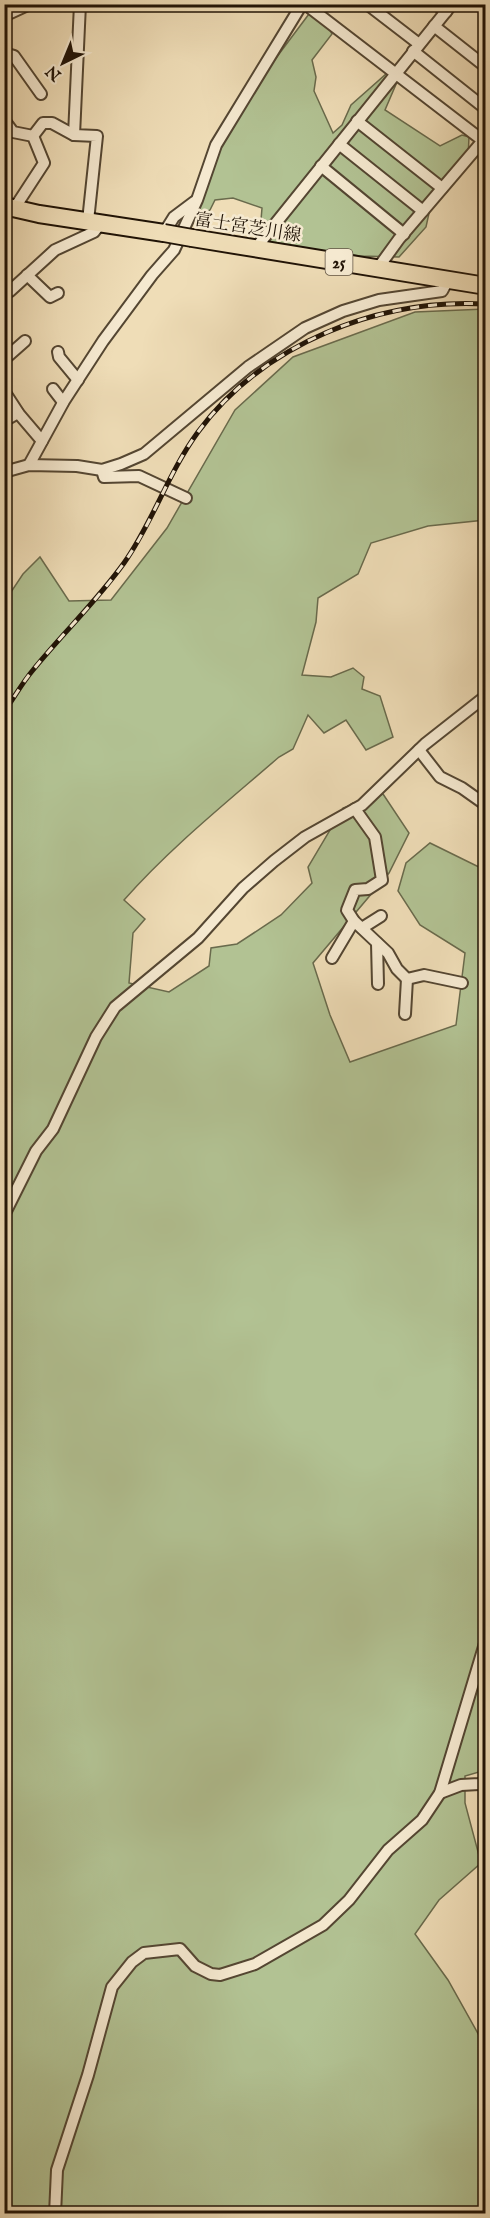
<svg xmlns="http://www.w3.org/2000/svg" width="490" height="2218" viewBox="0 0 490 2218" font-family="'IM FELL English','Noto Serif JP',serif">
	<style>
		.green { fill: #b2c293; stroke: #696a4c; stroke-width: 1.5 }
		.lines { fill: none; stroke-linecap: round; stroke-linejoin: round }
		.street-casing { stroke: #544632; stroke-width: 14 }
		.primary-casing { stroke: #201306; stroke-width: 20 }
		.street { stroke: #f5e9d0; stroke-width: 10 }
		.primary { stroke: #efddb7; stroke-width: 16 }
		.rail-casing { stroke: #201306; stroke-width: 5 }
		.rail { stroke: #f5e9d0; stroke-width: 3; stroke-dasharray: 9; stroke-linecap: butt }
		.primary-bridge-casing { stroke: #201306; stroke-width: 20; stroke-linecap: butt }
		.primary-bridge { stroke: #efddb7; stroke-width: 16 }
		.labels { text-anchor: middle; stroke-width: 5; stroke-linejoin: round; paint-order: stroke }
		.shield { fill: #f5e9d0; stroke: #605343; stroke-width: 1.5 }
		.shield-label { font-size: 16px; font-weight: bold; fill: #201306 }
		.street-label { font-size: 18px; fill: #201306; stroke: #f5e9d0 }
	</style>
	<rect width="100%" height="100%" fill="#efddb7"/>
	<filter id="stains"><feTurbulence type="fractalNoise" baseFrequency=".00333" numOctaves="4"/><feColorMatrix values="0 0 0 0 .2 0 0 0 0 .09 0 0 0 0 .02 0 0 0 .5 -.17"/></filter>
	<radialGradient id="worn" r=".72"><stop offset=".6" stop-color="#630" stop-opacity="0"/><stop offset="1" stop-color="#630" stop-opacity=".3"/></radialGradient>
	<g class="green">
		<path d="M309,14L324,19L332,34L312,60L316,77L314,91L333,133L342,125L351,105L386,74L397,82L385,110L440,146L462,135L469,137L468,158L433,195L426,227L399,257L360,256L255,241L261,220L262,208L233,198L215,200L210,210L196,218L202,177L264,74Z"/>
		<path d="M485,309V520L428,526L371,543L358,574L318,598L316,622L302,675L331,677L353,668L364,677L362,689L380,696L393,737L366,750L346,720L324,733L308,715L293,749L279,757C226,803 171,847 124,900L145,919L133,933L129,983L169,992L209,966L211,948L237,944L281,915L312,883L308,867L343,808L383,794L409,833L389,873L313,963L330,1015L350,1062L456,1025L465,953L420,925L398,891L406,863L430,843L485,870L486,1770L465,1776V1803L481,1863L439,1900L415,1934L448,1980L485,2046V2213L5,2214V601L23,574L40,557L69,601L111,600L167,528L235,410L293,357L415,312Z"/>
	</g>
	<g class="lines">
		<g class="street-casing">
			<g id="street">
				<path d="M80,4L74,135L97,136L88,221"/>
				<path d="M305,4L486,143"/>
				<path d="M367,4L419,44"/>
				<path d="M436,4L446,12"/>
				<path d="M4,16L30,4"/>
				<path d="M434,26L486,67"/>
				<path d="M413,51L486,109"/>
				<path d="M4,53L14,56L41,94"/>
				<path d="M4,120L13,132L33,136L44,163L14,209"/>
				<path d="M357,121L442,188"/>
				<path d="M33,136L43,123H52L74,135"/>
				<path d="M339,144L423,211"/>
				<path d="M321,166L404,234"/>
				<path d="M164,233L174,217L194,202"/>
				<path d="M255,249L452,4"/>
				<path d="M378,268L399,239L486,137"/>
				<path d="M27,275L50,297L58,293"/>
				<path d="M4,292L10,291L55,250L94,232L101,223"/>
				<path d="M4,352L8,356L25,341"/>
				<path d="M58,352L59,357L78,380"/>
				<path d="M53,389L63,402"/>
				<path d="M4,391L19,414L42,441"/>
				<path d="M4,421L18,413"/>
				<path d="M29,465L64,401L103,341L152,275L174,250L197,200L216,145L302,4"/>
				<path d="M102,470L104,477L139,476L186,498"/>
				<path d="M4,472L29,465L77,466L102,470L121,464L144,454L248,367L305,328L343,311L379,300L442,291L448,280"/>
				<path d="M419,750L440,777L462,788L486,805"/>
				<path d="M355,809L375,837L382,880L368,889L355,890L347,910L354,921L388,953L397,969L407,979L424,975L462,983"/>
				<path d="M362,928L381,916"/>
				<path d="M377,943L378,984"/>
				<path d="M332,958L354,921"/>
				<path d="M405,1014L407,979"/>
				<path d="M4,1215L36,1151L53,1129L96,1037L115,1007L198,938L243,888L274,861L305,837L362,805L425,744L486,696"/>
				<path d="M440,1793L461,1785L479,1784L486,1781"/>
				<path d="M55,2214L57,2170L88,2075L112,1987L132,1962L144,1953L180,1949L195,1966L211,1974L220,1975L255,1964L323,1925L349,1900L388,1850L422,1820L440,1793L486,1640"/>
			</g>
		</g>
		<g class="primary-casing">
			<g id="primary">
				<path d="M4,206L39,214L164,233"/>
				<path d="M192,238L486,286"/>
			</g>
		</g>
		<use href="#street" class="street"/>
		<use href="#primary" class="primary"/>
		<g class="rail-casing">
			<path id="rail" d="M4,712C14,698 22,683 33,670C62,634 96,602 124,563C153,522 168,473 198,432C263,344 378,298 486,304"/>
		</g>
		<use href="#rail" class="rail"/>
		<g class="primary-bridge-casing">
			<path id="primary-bridge" d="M164,233L192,238"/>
		</g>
		<use href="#primary-bridge" class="primary-bridge"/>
	</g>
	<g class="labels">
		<rect class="shield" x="325.5" y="249" width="27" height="26" rx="4.5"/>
		<g class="shield-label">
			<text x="339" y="268">25</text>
		</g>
		<g class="street-label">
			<text transform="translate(248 227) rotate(9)" y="6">富士宮芝川線</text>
		</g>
	</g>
	<rect width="490" height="2218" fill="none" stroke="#efddb7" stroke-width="24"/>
	<rect x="6" y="6" width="478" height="2206" fill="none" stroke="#201306" stroke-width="3"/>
	<rect x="12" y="12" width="466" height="2194" fill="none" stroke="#201306" stroke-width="1.5"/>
	<g transform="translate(63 63) rotate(223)" stroke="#f5e9d0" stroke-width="4.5" paint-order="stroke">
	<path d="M0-4.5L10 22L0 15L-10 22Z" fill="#201306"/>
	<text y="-9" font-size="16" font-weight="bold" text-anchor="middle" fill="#201306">N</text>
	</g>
	<rect width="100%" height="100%" filter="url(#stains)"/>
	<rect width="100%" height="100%" fill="url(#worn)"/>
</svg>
